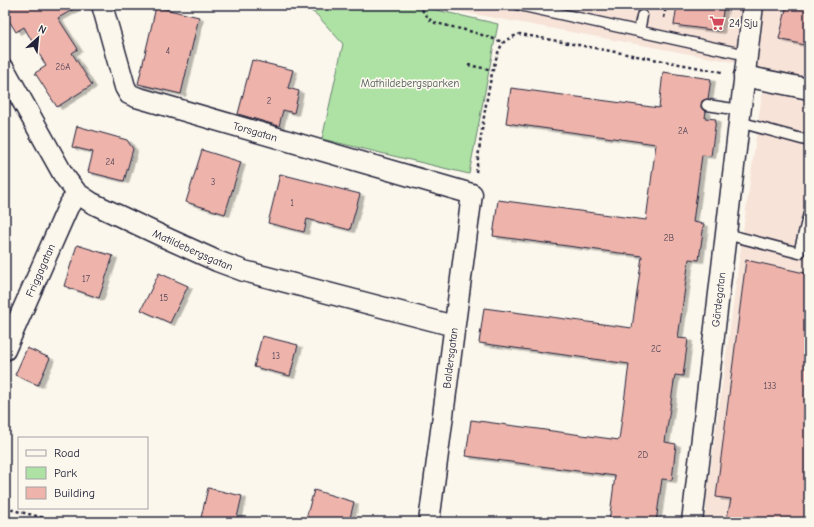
<svg xmlns="http://www.w3.org/2000/svg" width="814" height="527" viewBox="0 0 814 527" font-family="'Comic Neue',sans-serif">
	<style>
		.built { fill: #f7e3d8 }
		.green { fill: #aee2a4; stroke: #688270 }
		.building { fill: #eeb4ab; stroke: #22223b; filter: url(#shadow) }
		.lines { fill: none; stroke-linecap: round; stroke-linejoin: round }
		.lane-casing { stroke: #22223b; stroke-width: 13 }
		.street-casing { stroke: #22223b; stroke-width: 23 }
		.path { stroke: #22223b; stroke-width: 2.5; stroke-dasharray: 3 3; stroke-linecap: butt }
		.lane { stroke: #fbf7ec; stroke-width: 10 }
		.street { stroke: #fbf7ec; stroke-width: 20 }
		.labels { text-anchor: middle; stroke-width: 3.5; stroke-linejoin: round; paint-order: stroke }
		.number-label { font-size: 9px; fill: #554657 }
		.poi-label { font-size: 11px; fill: #22223b; stroke: #fbf7ec; text-anchor: start }
		.park-label { font-size: 11px; fill: #4c5c5a; stroke: #fbf7ec }
		.street-label { font-size: 11px; fill: #22223b; stroke: #fbf7ec }
	</style>
	<defs>
		<filter id="shadow"><feDropShadow dx="4.5" dy="2.5" stdDeviation="0" flood-color="#0004"/></filter>
	</defs>
	<rect width="100%" height="100%" fill="#fbf7ec"/>
	<filter id="ink" filterUnits="userSpaceOnUse"><feTurbulence type="fractalNoise" baseFrequency=".025" numOctaves="2"/><feDisplacementMap in="SourceGraphic" scale="8" xChannelSelector="R" yChannelSelector="G"/><feConvolveMatrix kernelMatrix="1 2 1 2 8 2 1 2 1" color-interpolation-filters="sRGB"/></filter>
	<g filter="url(#ink)">
		<path class="built" d="M424,5H809V522H705L707,495L764,79L733,62Z"/>
		<path class="green" d="M302,5H424L423,7L498,24L469,174L322,139L343,44L317,15Z"/>
		<g class="building">
			<path d="M5,5H81L58,18L78,49L72,53L92,85L57,107L35,73L46,66L24,27L16,32L5,14Z"/>
			<path d="M677,5H724L720,31L674,25Z"/>
			<path d="M787,5H809V46L779,39Z"/>
			<path d="M156,7L199,17L181,94L138,84Z"/>
			<path d="M252,60L293,70L288,88L299,91L294,113L283,110L279,126L238,114Z"/>
			<path d="M663,72L711,79L708,99L702,101L701,107L703,110L706,111L705,118L716,119L711,156L702,155L693,222L704,224L699,260L689,259L678,338L688,339L683,376L675,375L665,442L676,444L672,480L662,479L656,522H609L615,476L466,456L471,420L619,440L629,364L479,343L484,308L632,328L642,256L493,236L498,200L646,220L656,144L506,123L511,88L659,108Z"/>
			<path d="M77,126L127,140L133,149L124,181L88,172L93,152L72,147Z"/>
			<path d="M202,150L241,162L225,214L186,202Z"/>
			<path d="M280,174L360,194L350,230L307,219L304,232L268,223Z"/>
			<path d="M77,245L113,256L99,298L64,286Z"/>
			<path d="M746,260L809,274V522H726L731,499L716,497Z"/>
			<path d="M159,273L188,286L170,323L141,310Z"/>
			<path d="M262,336L298,345L290,376L254,367Z"/>
			<path d="M27,348L50,358L38,385L15,375Z"/>
			<path d="M208,488L242,496L236,522H200Z"/>
			<path d="M314,490L354,502L349,522H305Z"/>
		</g>
		<g class="lines">
			<g class="lane-casing">
				<g id="lane">
					<path d="M519,5L747,55"/>
					<path d="M639,31L642,16"/>
					<path d="M707,105L740,110"/>
					<path d="M739,122L809,141"/>
					<path d="M726,234L799,253L809,213"/>
				</g>
			</g>
			<g class="street-casing">
				<g id="street">
					<path id="s1" d="M102,5L125,87L129,94L136,97L472,194L429,522"/>
					<path id="s2" d="M5,70L64,176L77,193L92,203L164,237L217,261L244,271L454,326"/>
					<path d="M744,76L809,89"/>
					<path id="s3" d="M5,350L68,207L77,193"/>
					<path id="s4" d="M692,522L753,5"/>
				</g>
			</g>
			<g class="path">
				<path d="M418,5L432,22L473,32L503,42"/>
				<path d="M664,18L666,5"/>
				<path d="M468,65L493,70"/>
				<path d="M476,172C480,147 490,56 504,42C508,38 515,36 520,34L722,72"/>
				<path d="M5,508L60,522"/>
			</g>
			<use href="#lane" class="lane"/>
			<use href="#street" class="street"/>
		</g>
	</g>
	<defs>
		<g id="supermarket-bare" transform="scale(1.2)"><path d="M-6-5.5h2.5l.6 2H6L4.5 2H-2.5L-4.4-4H-6ZM-1.5 3.2a1.3 1.3 0 1 0 .1 0ZM3 3.2a1.3 1.3 0 1 0 .1 0Z" fill="#d1495b" stroke="#fbf7ec" stroke-width="2.5" paint-order="stroke"/></g>
	</defs>
	<g fill-rule="evenodd">
		<use href="#supermarket-bare" x="717" y="23"/>
	</g>
	<g class="labels">
		<g class="number-label">
			<text x="168" y="54">4</text>
			<text x="63" y="70">26A</text>
			<text x="269" y="104">2</text>
			<text x="683" y="134">2A</text>
			<text x="110" y="165">24</text>
			<text x="213" y="185">3</text>
			<text x="292" y="206">1</text>
			<text x="669" y="241">2B</text>
			<text x="86" y="282">17</text>
			<text x="164" y="301">15</text>
			<text x="656" y="352">2C</text>
			<text x="276" y="359">13</text>
			<text x="770" y="389">133</text>
			<text x="643" y="458">2D</text>
		</g>
		<g class="poi-label">
			<text x="729" y="27">24 Sju</text>
		</g>
		<g class="park-label">
			<text x="410" y="87">Mathildebergsparken</text>
		</g>
		<g class="street-label">
			<text dy="4" stroke="none"><textPath href="#s1" startOffset="225">Torsgatan</textPath></text>
			<text dy="4" stroke="none"><textPath href="#s2" startOffset="272">Matildebergsgatan</textPath></text>
			<text dy="4" stroke="none"><textPath href="#s3" startOffset="87">Friggagatan</textPath></text>
			<text dy="4" stroke="none"><textPath href="#s4" startOffset="224">Gärdegatan</textPath></text>
			<text transform="translate(450 358) rotate(-83)" y="4">Baldersgatan</text>
		</g>
	</g>
	<rect width="814" height="527" fill="none" stroke="#fbf7ec" stroke-width="20"/>
	<rect x="10" y="10" width="794" height="507" fill="none" stroke="#22223b" stroke-width="1.5" filter="url(#ink)"/>
	<rect x="18" y="437" width="130" height="72" fill="#fbf7ec" stroke="#a4a2a5"/>
	<rect x="26" y="450" width="20" height="6" fill="#fbf7ec" stroke="#a4a2a5"/>
	<text x="54" y="457" font-size="12" fill="#22223b">Road</text>
	<rect x="26" y="467" width="20" height="12" fill="#aee2a4" stroke="#a4a2a5"/>
	<text x="54" y="477" font-size="12" fill="#22223b">Park</text>
	<rect x="26" y="487" width="20" height="12" fill="#eeb4ab" stroke="#a4a2a5"/>
	<text x="54" y="497" font-size="12" fill="#22223b">Building</text>
	<g transform="translate(38 38) rotate(27)" stroke="#fbf7ec" stroke-width="3" paint-order="stroke">
	<path d="M0-3L7 15L0 10L-7 15Z" fill="#22223b"/>
	<text y="-6" font-size="11" font-weight="bold" text-anchor="middle" fill="#22223b">N</text>
	</g>
</svg>
